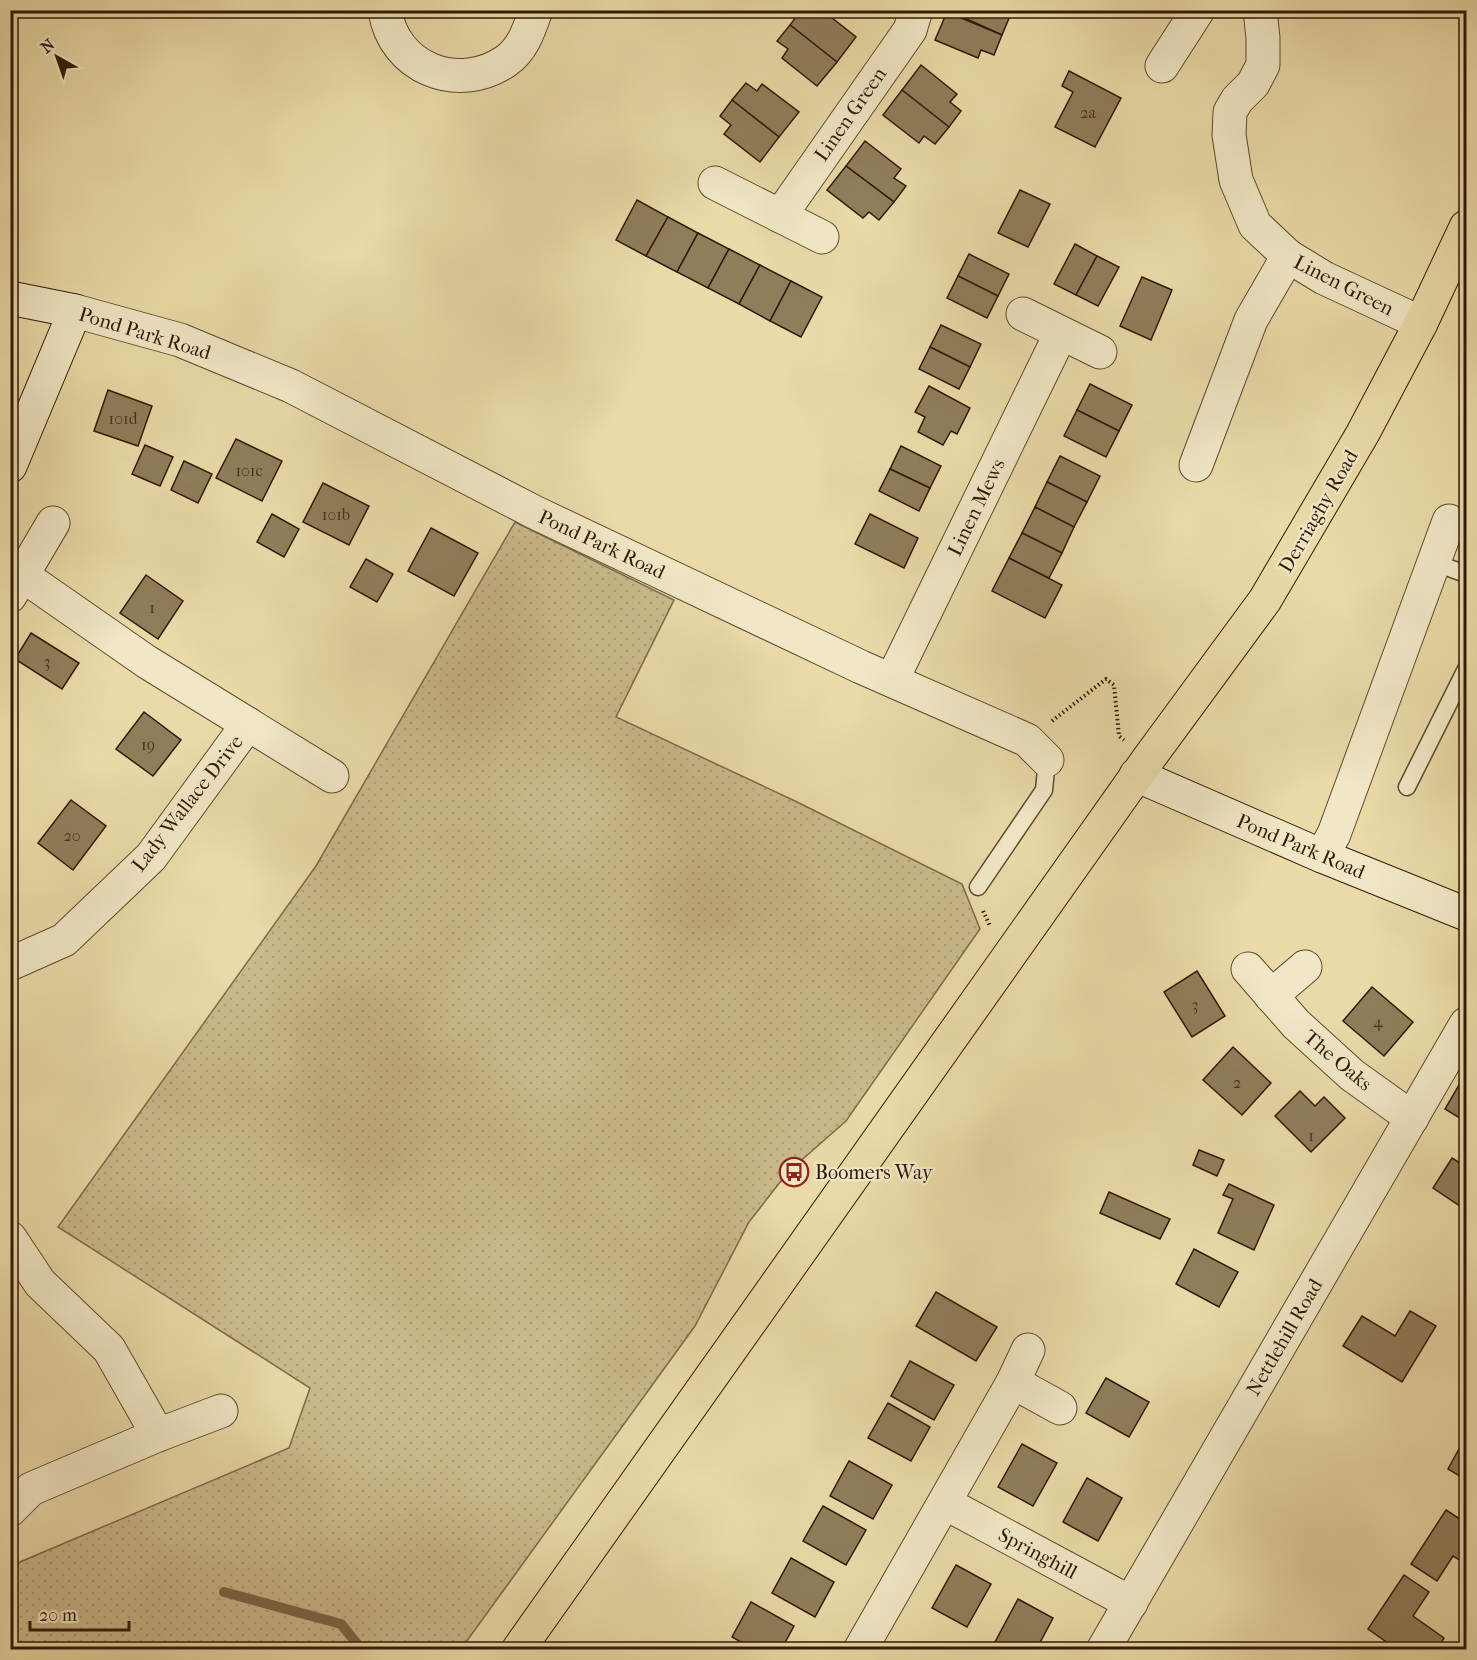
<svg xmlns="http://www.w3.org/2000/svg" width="1477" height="1660" viewBox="0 0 1477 1660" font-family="'IM FELL French Canon',serif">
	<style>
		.grass { fill: url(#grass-dots); stroke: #7d694a; stroke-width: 1.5 }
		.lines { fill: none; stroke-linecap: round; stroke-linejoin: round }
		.stream { stroke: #796547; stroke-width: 10 }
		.building { fill: #907d5b; stroke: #301908; stroke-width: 1.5 }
		.service-casing { stroke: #5e4930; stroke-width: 19 }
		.minor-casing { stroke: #5e4930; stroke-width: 35 }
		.tertiary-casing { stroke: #5e4930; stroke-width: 35 }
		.secondary-casing { stroke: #301908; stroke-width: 35 }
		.primary-casing { stroke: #301908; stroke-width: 35 }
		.path { stroke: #301908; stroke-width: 4; stroke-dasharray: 1.5 3; stroke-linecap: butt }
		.service { stroke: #f1e7c6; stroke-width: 16 }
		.minor { stroke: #f1e7c6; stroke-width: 33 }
		.tertiary { stroke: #f1e7c6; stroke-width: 33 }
		.secondary { stroke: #f1e7c6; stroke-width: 33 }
		.primary { stroke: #e9daa7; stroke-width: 33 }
		.labels { text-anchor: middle; stroke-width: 4.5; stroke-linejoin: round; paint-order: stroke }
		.number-label { font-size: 16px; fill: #48321d }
		.street-label { font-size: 20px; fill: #301908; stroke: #f1e7c6 }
		.poi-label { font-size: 20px; fill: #301908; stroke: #f1e7c6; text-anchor: start }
	</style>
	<defs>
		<pattern id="grass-dots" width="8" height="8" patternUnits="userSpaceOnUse" patternTransform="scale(1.5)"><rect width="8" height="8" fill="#cab98c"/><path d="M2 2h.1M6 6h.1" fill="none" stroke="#ae9e77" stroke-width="1.8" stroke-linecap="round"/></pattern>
	</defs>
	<rect width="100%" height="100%" fill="#e9daa7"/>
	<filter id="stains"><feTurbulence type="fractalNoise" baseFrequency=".00333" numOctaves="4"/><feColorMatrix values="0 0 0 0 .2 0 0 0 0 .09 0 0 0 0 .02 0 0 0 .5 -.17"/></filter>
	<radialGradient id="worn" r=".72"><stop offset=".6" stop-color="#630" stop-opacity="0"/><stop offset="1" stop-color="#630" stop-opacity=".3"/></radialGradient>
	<path class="grass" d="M515,522L674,600L616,717L795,801L962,884L980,929L846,1121L788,1172L749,1222L695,1326L461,1649H11V1572L20,1562L289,1448L310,1388L58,1227L316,866Z"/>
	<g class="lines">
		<path class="stream" d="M224,1592L341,1624L362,1650"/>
	</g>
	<g class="building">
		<path d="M801,10H808L814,16L818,10H822L856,37L837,62L790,25Z"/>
		<path d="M947,10H997L1010,16L1002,35Z"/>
		<path d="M947,12L1002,35L994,55L981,50L978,58L935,40Z"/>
		<path d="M790,25L837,62L817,86L782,58L788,49L777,41Z"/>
		<path d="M921,65L957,94L950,102L961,111L949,127L902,90Z"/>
		<path d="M1069,71L1121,98L1095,147L1055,127L1073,92L1062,86Z"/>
		<path d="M746,83L757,91L762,84L799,112L779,137L732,100Z"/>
		<path d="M902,90L949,127L935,144L924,136L919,143L883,115Z"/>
		<path d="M732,100L779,137L760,162L724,134L731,125L720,116Z"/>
		<path d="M865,141L901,169L894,178L906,186L894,202L846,166Z"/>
		<path d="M846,166L894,202L879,220L869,212L863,218L827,190Z"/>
		<path d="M1020,190L1050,204L1028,247L998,233Z"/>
		<path d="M637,200L668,217L646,256L616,240Z"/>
		<path d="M668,217L698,233L677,272L646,256Z"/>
		<path d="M698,233L729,249L708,288L677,272Z"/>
		<path d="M1075,244L1097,256L1076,295L1054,284Z"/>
		<path d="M729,249L760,265L739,304L708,288Z"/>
		<path d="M969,254L1009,274L998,296L958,276Z"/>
		<path d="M1097,256L1119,267L1098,306L1076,295Z"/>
		<path d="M760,265L791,281L770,321L739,304Z"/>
		<path d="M958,276L998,296L987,318L947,298Z"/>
		<path d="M1142,277L1172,290L1151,340L1120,326Z"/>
		<path d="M791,281L822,297L801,337L770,321Z"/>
		<path d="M941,325L981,344L970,367L930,347Z"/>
		<path d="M930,347L970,367L959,389L919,369Z"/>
		<path d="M1090,384L1132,405L1119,431L1077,410Z"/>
		<path d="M929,386L970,408L957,434L951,431L943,445L918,432L925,417L915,412Z"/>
		<path d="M108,390L152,406L138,446L94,431Z"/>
		<path d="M1077,410L1119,431L1106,457L1064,436Z"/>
		<path d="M236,439L282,461L262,501L216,478Z"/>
		<path d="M145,445L173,457L160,486L132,474Z"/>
		<path d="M901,446L941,466L930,488L890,469Z"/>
		<path d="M1060,456L1100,476L1087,502L1047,482Z"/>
		<path d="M184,461L212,474L198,503L171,490Z"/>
		<path d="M890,469L930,488L919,511L879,491Z"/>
		<path d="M1047,482L1087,502L1074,527L1035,507Z"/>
		<path d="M323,483L369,506L349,545L303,522Z"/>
		<path d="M1035,507L1074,527L1062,553L1022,533Z"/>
		<path d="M272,514L299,529L284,557L257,542Z"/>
		<path d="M870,514L918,538L904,568L855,544Z"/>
		<path d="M431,528L478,553L454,596L408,571Z"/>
		<path d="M1022,533L1062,553L1049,578L1009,558Z"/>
		<path d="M1009,558L1062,585L1045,618L992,591Z"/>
		<path d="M366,559L393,574L377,602L350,587Z"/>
		<path d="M146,575L183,601L158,639L120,613Z"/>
		<path d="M31,633L79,663L62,689L15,659Z"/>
		<path d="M144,712L181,740L153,776L116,749Z"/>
		<path d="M71,800L106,826L73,870L38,843Z"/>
		<path d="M1197,971L1225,1016L1192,1037L1164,992Z"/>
		<path d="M1372,987L1413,1022L1384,1056L1343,1021Z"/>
		<path d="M1233,1047L1271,1083L1242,1115L1203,1080Z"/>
		<path d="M1466,1073V1122L1445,1109Z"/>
		<path d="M1300,1091L1315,1106L1324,1097L1345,1118L1311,1152L1275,1116Z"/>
		<path d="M1199,1150L1224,1160L1217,1176L1193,1165Z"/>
		<path d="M1452,1158L1466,1167V1210L1433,1188Z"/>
		<path d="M1229,1184L1274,1205L1254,1250L1218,1233L1233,1199L1223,1195Z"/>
		<path d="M1109,1192L1170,1219L1160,1239L1100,1213Z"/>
		<path d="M1194,1249L1238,1272L1219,1307L1176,1284Z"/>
		<path d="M936,1292L997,1327L976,1361L916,1326Z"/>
		<path d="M1410,1311L1436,1326L1402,1382L1343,1346L1362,1316L1395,1336Z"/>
		<path d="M910,1361L954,1385L934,1420L891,1396Z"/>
		<path d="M1106,1378L1149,1402L1129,1437L1086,1413Z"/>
		<path d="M888,1403L930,1427L911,1461L868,1438Z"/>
		<path d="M1466,1436V1480L1448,1469Z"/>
		<path d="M1022,1444L1057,1463L1033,1506L998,1487Z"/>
		<path d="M849,1461L892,1485L873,1519L830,1496Z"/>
		<path d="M1087,1478L1122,1498L1098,1541L1063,1522Z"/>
		<path d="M823,1506L866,1530L846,1565L803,1541Z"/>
		<path d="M1446,1510L1466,1523V1564L1453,1556L1437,1581L1411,1564Z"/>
		<path d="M791,1558L834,1582L815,1617L772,1593Z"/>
		<path d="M956,1565L991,1584L967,1627L932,1608Z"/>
		<path d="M1404,1575L1429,1592L1413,1616L1444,1638L1437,1650H1398L1368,1629Z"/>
		<path d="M1018,1599L1053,1618L1036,1650H1009L995,1642Z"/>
		<path d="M751,1602L794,1626L781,1650H755L732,1637Z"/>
	</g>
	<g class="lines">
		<g class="service-casing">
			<g id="service">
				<path d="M1435,563L1466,574"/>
				<path d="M1407,787L1466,669"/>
				<path d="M978,887L1044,790L1047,760"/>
			</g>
		</g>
		<g class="minor-casing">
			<g id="minor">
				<path d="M385,10C393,68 458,94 506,61C523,49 529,30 536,10"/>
				<path d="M1260,10L1263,38V65L1253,84L1237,100L1230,112L1229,135L1236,180L1255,225L1288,256L1324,278L1421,323"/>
				<path d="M1162,66L1198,10"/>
				<path d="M715,183L822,237"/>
				<path d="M780,216L910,30L916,10"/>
				<path d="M75,311L180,340L291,386L534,512L861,667L1027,740L1047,760"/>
				<path d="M1023,314L1100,352"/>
				<path d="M1196,465L1251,320L1288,256"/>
				<path d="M22,575L147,662L332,776"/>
				<path d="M10,596L53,523"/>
				<path d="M892,680L1061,333"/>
				<path d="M1322,856L1334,834L1449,521"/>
				<path d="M10,964L64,940L151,857L248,724"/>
				<path d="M1248,969L1296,1024L1352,1075L1412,1118"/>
				<path d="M1271,996L1305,967"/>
				<path d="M10,1238L40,1283L109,1349L158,1435"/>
				<path d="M1013,1382L1060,1408"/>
				<path d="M945,1503L1131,1603"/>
				<path d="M10,1510L31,1489L158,1435L221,1411"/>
				<path d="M860,1650L1013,1382L1028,1350"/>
			</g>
		</g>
		<g class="tertiary-casing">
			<path id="tertiary" d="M1103,1650L1466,1024"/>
		</g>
		<g class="secondary-casing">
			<g id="secondary">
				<path d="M10,298L75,311L10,466"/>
				<path d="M1136,775L1322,856L1466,914"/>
			</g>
		</g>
		<g class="primary-casing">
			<path id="primary" d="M518,1650L1149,758L1265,600L1363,433L1421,323L1466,227"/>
		</g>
		<g class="path">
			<path d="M1052,721L1106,679L1114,685L1119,736L1124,740"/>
			<path d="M983,911L990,926"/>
		</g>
		<use href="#service" class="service"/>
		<use href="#minor" class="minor"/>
		<use href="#tertiary" class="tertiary"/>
		<use href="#secondary" class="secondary"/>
		<use href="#primary" class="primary"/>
	</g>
	<defs>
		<g id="bus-ring" transform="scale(1.5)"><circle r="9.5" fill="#f1e7c6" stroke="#8f2418" stroke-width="1.5"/><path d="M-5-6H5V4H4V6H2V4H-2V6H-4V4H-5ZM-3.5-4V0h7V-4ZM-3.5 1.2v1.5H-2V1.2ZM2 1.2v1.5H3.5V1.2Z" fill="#8f2418"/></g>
	</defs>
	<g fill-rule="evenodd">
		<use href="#bus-ring" x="794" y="1172"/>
	</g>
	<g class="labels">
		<g class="number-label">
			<text x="1088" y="118">2a</text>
			<text x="123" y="424">101d</text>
			<text x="249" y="476">101c</text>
			<text x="336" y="520">101b</text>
			<text x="152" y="613">1</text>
			<text x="47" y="667">3</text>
			<text x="148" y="750">19</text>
			<text x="72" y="841">20</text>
			<text x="1195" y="1010">3</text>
			<text x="1378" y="1027">4</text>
			<text x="1237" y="1088">2</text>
			<text x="1311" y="1141">1</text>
		</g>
		<g class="street-label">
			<text transform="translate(850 114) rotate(-55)" y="7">Linen Green</text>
			<text transform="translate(1344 285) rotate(27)" y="7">Linen Green</text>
			<text transform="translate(145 333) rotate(17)" y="7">Pond Park Road</text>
			<text transform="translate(976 507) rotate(-64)" y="7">Linen Mews</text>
			<text transform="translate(1318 511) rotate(-60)" y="7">Derriaghy Road</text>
			<text transform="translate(602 544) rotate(25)" y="7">Pond Park Road</text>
			<text transform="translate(187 803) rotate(-52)" y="7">Lady Wallace Drive</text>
			<text transform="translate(1301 846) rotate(23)" y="7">Pond Park Road</text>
			<text transform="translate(1338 1060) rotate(40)" y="7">The Oaks</text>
			<text transform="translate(1284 1337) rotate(-60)" y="7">Nettlehill Road</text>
			<text transform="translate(1038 1553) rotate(28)" y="7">Springhill</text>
		</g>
		<g class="poi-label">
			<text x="815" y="1179">Boomers Way</text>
		</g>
	</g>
	<rect width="1477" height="1660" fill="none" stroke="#e9daa7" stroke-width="36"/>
	<rect x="12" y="12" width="1453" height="1636" fill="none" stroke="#301908" stroke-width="3"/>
	<rect x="18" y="18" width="1441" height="1624" fill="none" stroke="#301908" stroke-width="1.5"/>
	<g transform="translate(57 57) rotate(320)" stroke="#f1e7c6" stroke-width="4.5" paint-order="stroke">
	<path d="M0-4.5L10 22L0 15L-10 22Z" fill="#301908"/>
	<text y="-9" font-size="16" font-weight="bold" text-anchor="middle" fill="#301908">N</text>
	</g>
	<path d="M30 1621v9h99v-9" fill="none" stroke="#301908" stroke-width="3"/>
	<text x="39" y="1621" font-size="18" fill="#301908" stroke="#f1e7c6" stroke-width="4.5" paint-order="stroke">20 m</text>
	<rect width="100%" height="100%" filter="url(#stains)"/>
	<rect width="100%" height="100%" fill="url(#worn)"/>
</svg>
